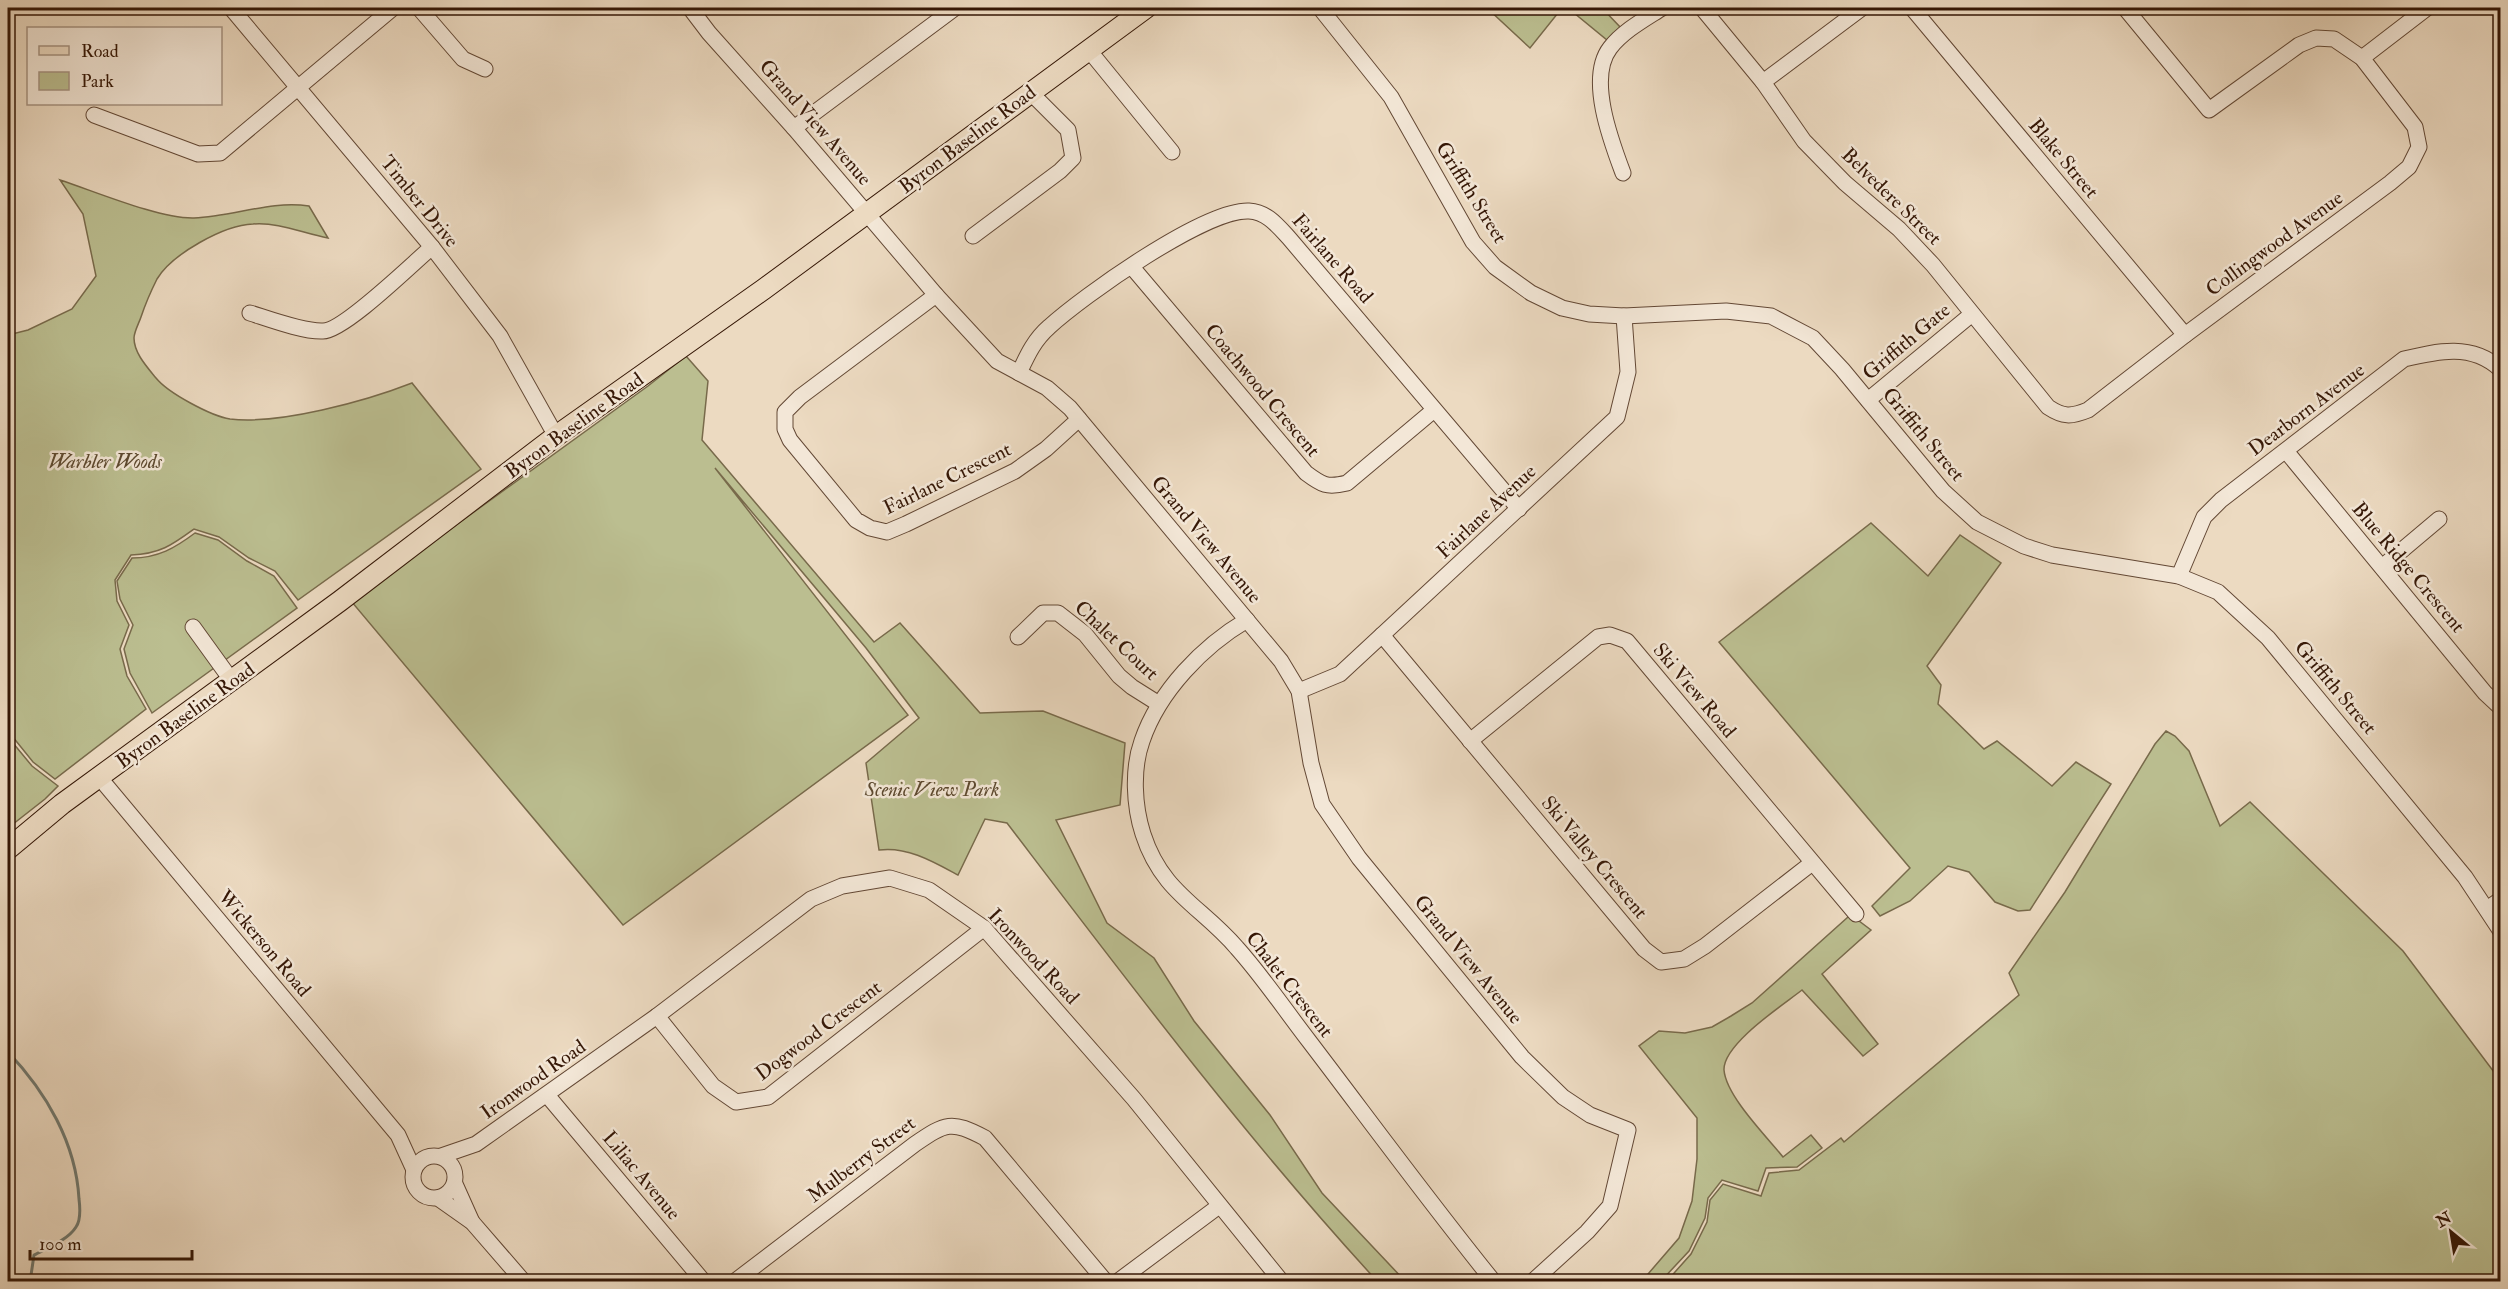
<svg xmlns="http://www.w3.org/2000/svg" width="2508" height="1289" viewBox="0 0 2508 1289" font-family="'IM FELL Double Pica',serif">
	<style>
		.green { fill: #bbbe90; stroke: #786a4b; stroke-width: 1.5 }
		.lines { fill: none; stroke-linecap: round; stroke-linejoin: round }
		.stream { stroke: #717970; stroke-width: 3 }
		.minor-casing { stroke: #634835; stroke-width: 17 }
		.major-casing { stroke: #351706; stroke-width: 22 }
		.minor { stroke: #f3e7d7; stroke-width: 15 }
		.major { stroke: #ecdac1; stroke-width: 20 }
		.labels { text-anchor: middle; stroke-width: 5; stroke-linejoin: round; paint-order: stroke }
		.street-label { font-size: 20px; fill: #351706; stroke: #f3e7d7 }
		.park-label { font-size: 20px; font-style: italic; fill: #5d492f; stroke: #f3e7d7 }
	</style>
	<rect width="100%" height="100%" fill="#ecdac1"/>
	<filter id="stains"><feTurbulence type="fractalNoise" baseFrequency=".00333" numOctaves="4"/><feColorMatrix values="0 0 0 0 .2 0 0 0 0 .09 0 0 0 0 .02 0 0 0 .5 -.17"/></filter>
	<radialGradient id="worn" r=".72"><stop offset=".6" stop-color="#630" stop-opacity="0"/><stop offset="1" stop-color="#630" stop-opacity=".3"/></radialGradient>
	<g class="green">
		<path d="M1487,8H1562L1530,48Z"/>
		<path d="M1568,8H1602L1621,28L1607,40Z"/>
		<path d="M60,180C94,191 160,219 194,218C233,217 270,200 309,206L328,238C302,233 279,222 253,224C224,225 172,254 157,279C151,291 145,305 141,317C139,323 134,332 134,338C134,353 147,367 156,378C168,393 211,416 230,419C279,425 366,401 412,383L481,469L298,600L275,571L249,558L219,537L194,529C172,545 160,554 131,555L115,580L117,601L129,625L120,649L127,676L146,709L55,779L33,762L8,731V335L28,330L72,309L96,276L83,214Z"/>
		<path d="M686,356L708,381L702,440L874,642L900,623L980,713L1043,711L1125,743L1120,805L1056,820L1107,923L1154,958L1194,1021L1270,1115L1322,1193L1405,1281H1377C1244,1136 1126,979 1007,823L985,819L958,875C934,862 907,846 879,850L866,763L919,718L866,648L715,468L908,715L623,925L351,601L648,386Z"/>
		<path d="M1871,523L1928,576L1960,535L2001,563L1927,666L1941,685L1938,704L1984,749L1997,741L2052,786L2076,762L2111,784L2030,910L2018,911L1995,902L1969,872L1948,866L1910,901L1880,916L1872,906L1910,868L1719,642Z"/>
		<path d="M195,533L218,540L247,561L274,576L297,608L152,713L130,673L124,649L133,625L120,599L117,581L132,558C158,558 175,548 195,533Z"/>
		<path d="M2166,731L2175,736L2189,751L2220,826L2250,802L2403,951L2500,1080V1281H1667L1691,1254L1707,1222L1710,1200L1723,1184L1761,1196L1769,1173L1799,1170L1841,1138L1844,1142L2019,995L2009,973L2065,892L2155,744Z"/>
		<path d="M8,737L32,766L58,786L45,799L8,828Z"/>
		<path d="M1848,917L1855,918L1871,930L1822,974L1878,1044L1863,1056L1802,990C1783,1005 1723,1044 1724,1070C1726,1096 1767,1137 1783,1157L1811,1135L1822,1148L1797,1167L1766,1168L1758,1191L1722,1180L1708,1198L1705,1218L1689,1251L1661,1281H1642L1679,1238L1692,1201L1697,1159V1118L1639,1046L1659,1031L1685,1033L1712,1027L1731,1016L1752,1003Z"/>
	</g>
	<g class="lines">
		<path class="stream" d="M8,1052C46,1092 76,1143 79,1199C80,1207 81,1220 76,1227C68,1240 47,1248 34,1255L30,1282"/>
		<g class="minor-casing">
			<g id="minor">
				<path d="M231,8L432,247L500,336L556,436"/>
				<path d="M419,8L463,59L485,69"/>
				<path d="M690,8L709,33L794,128L936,295L997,361L1047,388L1070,408L1281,661L1299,691L1311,763L1322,804L1359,858L1522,1057L1563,1097L1590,1115L1628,1130L1610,1206L1587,1232L1532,1282"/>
				<path d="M1320,8L1391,97L1473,242L1495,267L1531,293L1562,308L1589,314L1624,316L1726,311L1771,316L1813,338L1842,369L1943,491L1977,522L2024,546L2052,555L2179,576L2218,592L2268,638L2465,877L2500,930"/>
				<path d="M1702,8L1763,82L1804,141L1845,183L1899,229L1933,265L2048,407C2063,417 2071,417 2088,410L2185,335L2390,183L2409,167L2419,147L2415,127L2362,58L2334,39L2316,38L2299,45L2209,110L2125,8"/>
				<path d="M1912,8L2185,335"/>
				<path d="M1088,49L1172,152"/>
				<path d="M2362,58L2427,8"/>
				<path d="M1763,82L1862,8"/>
				<path d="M94,115L198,154L220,153L393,8"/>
				<path d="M794,128L955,8"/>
				<path d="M1623,173C1611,141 1587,78 1610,48C1623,31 1645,19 1662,8"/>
				<path d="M973,236L1060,171L1073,158L1068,130L1030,92"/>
				<path d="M1132,267L1306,473C1322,485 1327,488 1347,483L1434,410"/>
				<path d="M936,295L800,397L785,412V429L790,440L856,520L870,528L887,532L906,524L1015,471L1046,449L1079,419"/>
				<path d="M250,313C269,319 304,332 323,331C344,331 413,263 432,247"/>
				<path d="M1019,373C1027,356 1034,340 1049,327C1083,296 1205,209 1249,211C1267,212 1277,225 1289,238L1519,509"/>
				<path d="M1868,400L1972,314"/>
				<path d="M2286,451L2485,693L2500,707"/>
				<path d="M2382,567L2439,519"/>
				<path d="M2179,576L2204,517L2221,500L2404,359C2438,351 2472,343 2500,369"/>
				<path d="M1247,620C1203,646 1159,691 1142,741C1132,769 1134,806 1143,834C1162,893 1201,906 1237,948C1263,977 1285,1010 1309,1041C1370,1121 1430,1203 1494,1282"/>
				<path d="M193,627L232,681"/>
				<path d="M1382,635L1644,949L1661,962L1684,959L1705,946L1812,863"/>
				<path d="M1018,637L1043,613H1058L1085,634L1119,676L1132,687L1159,704"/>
				<path d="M1299,691L1340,674L1617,417L1628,372L1624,316"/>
				<path d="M1470,741L1598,637L1610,635L1627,641L1856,914"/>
				<path d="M99,777L398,1135L414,1170"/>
				<path d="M2487,909L2500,900"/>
				<path d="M657,1016L713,1086L736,1102L768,1097L984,928"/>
				<path d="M547,1095L704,1282"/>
				<circle cx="434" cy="1177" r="21"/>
				<path d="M441,1156L476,1144L657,1016L811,899L842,886L890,878L929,890L984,928L1134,1099L1282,1282"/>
				<path d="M455,1184L472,1222"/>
				<path d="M438,1198L472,1222L524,1282"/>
				<path d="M734,1282L915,1144C946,1123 951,1120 985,1138L1106,1282"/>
				<path d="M1117,1282L1219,1206"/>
			</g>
		</g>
		<g class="major-casing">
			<path id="major" d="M8,849L62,804L340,601L556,436L764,289L1146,8"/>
		</g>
		<use href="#minor" class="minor"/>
		<use href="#major" class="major"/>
	</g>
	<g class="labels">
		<g class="street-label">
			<text transform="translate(816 122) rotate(49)" y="7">Grand View Avenue</text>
			<text transform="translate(967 139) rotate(-37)" y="7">Byron Baseline Road</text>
			<text transform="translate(2064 158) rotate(50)" y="7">Blake Street</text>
			<text transform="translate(1472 192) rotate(58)" y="7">Griffith Street</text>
			<text transform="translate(1892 196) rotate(44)" y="7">Belvedere Street</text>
			<text transform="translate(420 201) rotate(51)" y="7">Timber Drive</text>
			<text transform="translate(2274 243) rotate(-36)" y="7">Collingwood Avenue</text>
			<text transform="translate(1333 258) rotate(49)" y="7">Fairlane Road</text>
			<text transform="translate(1906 341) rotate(-40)" y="7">Griffith Gate</text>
			<text transform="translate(1263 390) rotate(50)" y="7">Coachwood Crescent</text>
			<text transform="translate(2306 409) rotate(-37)" y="7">Dearborn Avenue</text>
			<text transform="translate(574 425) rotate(-36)" y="7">Byron Baseline Road</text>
			<text transform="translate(1924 434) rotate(50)" y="7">Griffith Street</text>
			<text transform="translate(947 478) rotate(-26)" y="7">Fairlane Crescent</text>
			<text transform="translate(1486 511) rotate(-43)" y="7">Fairlane Avenue</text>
			<text transform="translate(1207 539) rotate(50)" y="7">Grand View Avenue</text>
			<text transform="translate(2409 567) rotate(50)" y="7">Blue Ridge Crescent</text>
			<text transform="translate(1117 640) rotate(43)" y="7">Chalet Court</text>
			<text transform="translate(2336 687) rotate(50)" y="7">Griffith Street</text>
			<text transform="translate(1695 690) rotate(50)" y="7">Ski View Road</text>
			<text transform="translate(185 715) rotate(-36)" y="7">Byron Baseline Road</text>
			<text transform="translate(1595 857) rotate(50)" y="7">Ski Valley Crescent</text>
			<text transform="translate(265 943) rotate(50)" y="7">Wickerson Road</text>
			<text transform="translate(1034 956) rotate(47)" y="7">Ironwood Road</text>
			<text transform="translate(1469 959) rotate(51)" y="7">Grand View Avenue</text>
			<text transform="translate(1290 984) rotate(52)" y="7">Chalet Crescent</text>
			<text transform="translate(818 1030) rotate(-37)" y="7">Dogwood Crescent</text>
			<text transform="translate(533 1079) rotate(-35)" y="7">Ironwood Road</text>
			<text transform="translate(861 1159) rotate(-37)" y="7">Mulberry Street</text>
			<text transform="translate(642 1175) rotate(50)" y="7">Liliac Avenue</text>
		</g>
		<g class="park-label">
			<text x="105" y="468">Warbler Woods</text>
			<text x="932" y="796">Scenic View Park</text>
		</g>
	</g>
	<rect width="2508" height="1289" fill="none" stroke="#ecdac1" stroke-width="30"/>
	<rect x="9" y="9" width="2490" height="1271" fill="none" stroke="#351706" stroke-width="3"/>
	<rect x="15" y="15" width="2478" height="1259" fill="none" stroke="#351706" stroke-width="1.5"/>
	<rect x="27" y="27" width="195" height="78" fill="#f3e7d7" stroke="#a79483" stroke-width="1.5"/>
	<rect x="39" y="46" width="30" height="9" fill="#ecdac1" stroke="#a79483" stroke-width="1.5"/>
	<text x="81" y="57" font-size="18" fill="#351706">Road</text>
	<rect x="39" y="72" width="30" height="18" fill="#bbbe90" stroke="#a79483" stroke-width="1.5"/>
	<text x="81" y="87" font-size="18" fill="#351706">Park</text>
	<g transform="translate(2451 1232) rotate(330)" stroke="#f3e7d7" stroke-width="4.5" paint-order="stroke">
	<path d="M0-4.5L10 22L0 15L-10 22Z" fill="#351706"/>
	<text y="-9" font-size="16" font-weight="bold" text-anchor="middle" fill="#351706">N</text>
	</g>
	<path d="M30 1250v9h162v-9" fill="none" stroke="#351706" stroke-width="3"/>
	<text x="39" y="1250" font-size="18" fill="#351706" stroke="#f3e7d7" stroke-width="4.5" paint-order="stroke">100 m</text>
	<rect width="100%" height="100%" filter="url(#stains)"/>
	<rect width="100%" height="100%" fill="url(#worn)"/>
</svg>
